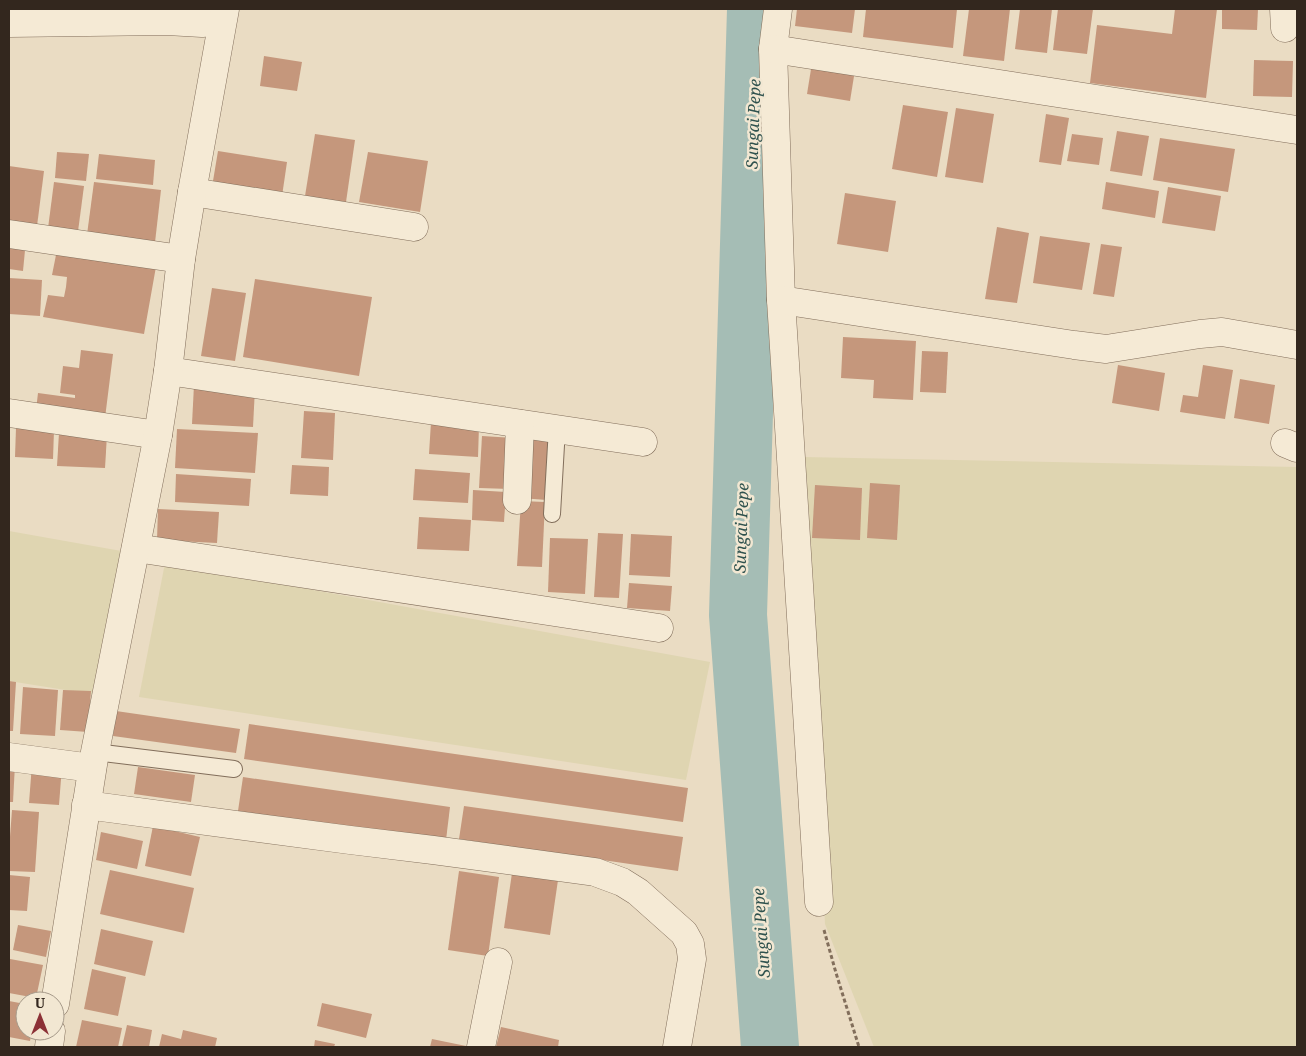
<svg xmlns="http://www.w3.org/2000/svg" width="1306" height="1056" viewBox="0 0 1306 1056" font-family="'Noto Serif',serif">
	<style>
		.farmland { fill: #dfd5b1 }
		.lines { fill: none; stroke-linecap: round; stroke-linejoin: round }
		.river { stroke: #a5bdb5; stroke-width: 58 }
		.building { fill: #c5977c }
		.lane-casing { stroke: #826e5b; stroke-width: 18 }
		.street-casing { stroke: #826e5b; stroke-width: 29 }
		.path { stroke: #826e5b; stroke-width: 3; stroke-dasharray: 4 2.5; stroke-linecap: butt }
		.lane { stroke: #f5ead5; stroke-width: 16 }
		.street { stroke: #f5ead5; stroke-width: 28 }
		.labels { text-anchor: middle; stroke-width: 5; stroke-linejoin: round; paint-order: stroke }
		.water-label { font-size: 16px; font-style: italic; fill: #2f524e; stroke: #f2e7d2 }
	</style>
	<rect width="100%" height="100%" fill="#eadcc3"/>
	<g class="farmland">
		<path d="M803,457L1297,467V1047H874L825,924Z"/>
		<path d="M9,531L127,552L103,696L9,681Z"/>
		<path d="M165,563L710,662L686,780L139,697Z"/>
	</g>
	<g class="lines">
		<path class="river" d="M756,9L738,615L770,1047"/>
	</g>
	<g class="building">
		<path d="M797,9H855L852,33L795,26Z"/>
		<path d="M866,9H957L953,48L863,37Z"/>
		<path d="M969,9H1010L1004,61L963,56Z"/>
		<path d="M1020,9H1052L1047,53L1015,49Z"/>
		<path d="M1058,9H1093L1087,54L1053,50Z"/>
		<path d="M1175,9H1217L1206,98L1090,83L1097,25L1172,34Z"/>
		<path d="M1222,9H1258L1257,30L1222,29Z"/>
		<path d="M264,56L302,62L297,91L260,86Z"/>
		<path d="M1254,60L1293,61L1292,97L1253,96Z"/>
		<path d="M812,63L855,70L850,101L807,94Z"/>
		<path d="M903,105L948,112L937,177L892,169Z"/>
		<path d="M956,108L994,114L983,183L945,177Z"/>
		<path d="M1046,114L1069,118L1061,165L1039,162Z"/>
		<path d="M1117,131L1149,136L1142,176L1110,171Z"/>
		<path d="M315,134L355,140L346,202L305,196Z"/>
		<path d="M1072,134L1103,138L1099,165L1067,161Z"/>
		<path d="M1160,138L1235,149L1228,192L1153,180Z"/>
		<path d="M218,151L287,162L281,203L211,193Z"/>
		<path d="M57,152L89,154L86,181L55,178Z"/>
		<path d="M368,152L428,161L420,212L359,202Z"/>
		<path d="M99,154L155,160L153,185L96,179Z"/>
		<path d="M9,166L44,171L36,234L9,231Z"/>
		<path d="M54,182L84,186L77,239L47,236Z"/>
		<path d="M94,182L161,190L154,251L86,242Z"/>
		<path d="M1106,182L1159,191L1155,218L1102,209Z"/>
		<path d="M1168,187L1221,196L1215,231L1162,223Z"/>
		<path d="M845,193L896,201L888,252L837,244Z"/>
		<path d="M997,227L1029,233L1017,303L985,299Z"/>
		<path d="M1040,236L1090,243L1082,290L1033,283Z"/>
		<path d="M9,238L26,240L23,271L9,269Z"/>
		<path d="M1101,244L1122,247L1114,297L1093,294Z"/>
		<path d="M58,245L157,261L144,334L43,317L48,295L64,297L66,287L67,277L52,275Z"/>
		<path d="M9,278L42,280L40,316L9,314Z"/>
		<path d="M255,279L372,297L359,376L243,357Z"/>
		<path d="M212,288L246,293L235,361L201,356Z"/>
		<path d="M843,337L916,341L913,400L873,398L874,380L841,378Z"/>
		<path d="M81,350L113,354L105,418L36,410L38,393L75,398V395L60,393L63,366L79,368Z"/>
		<path d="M922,351L948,352L946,393L920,392Z"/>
		<path d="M1118,365L1165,373L1159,411L1112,403Z"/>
		<path d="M1203,365L1233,370L1225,419L1180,412L1183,395L1198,397Z"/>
		<path d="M1240,379L1275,385L1269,424L1234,418Z"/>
		<path d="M194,385L255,388L253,427L192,424Z"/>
		<path d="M304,411L335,413L333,460L301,458Z"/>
		<path d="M431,422L479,425L478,457L429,454Z"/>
		<path d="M16,428L54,430L53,459L15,457Z"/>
		<path d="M177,429L258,433L255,473L175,468Z"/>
		<path d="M59,433L107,435L105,468L57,466Z"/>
		<path d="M482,436L514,438L511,489L479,488Z"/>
		<path d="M523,438L550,440L547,500L520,498Z"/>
		<path d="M292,465L329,467L328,496L290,494Z"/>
		<path d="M415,469L470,473L468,503L413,500Z"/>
		<path d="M176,474L251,479L249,506L175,502Z"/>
		<path d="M870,483L900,485L897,540L867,538Z"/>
		<path d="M815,485L862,488L860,540L812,538Z"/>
		<path d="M473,490L506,492L504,522L472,520Z"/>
		<path d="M521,501L545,502L542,567L517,566Z"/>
		<path d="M158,509L219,512L217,543L157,540Z"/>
		<path d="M419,517L471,520L469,551L417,549Z"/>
		<path d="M598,533L623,534L619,598L594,597Z"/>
		<path d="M631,534L672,536L670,577L629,575Z"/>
		<path d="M550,538L588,539L585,594L548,592Z"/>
		<path d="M629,583L672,586L670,611L627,608Z"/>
		<path d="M9,681L16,682L13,731H9Z"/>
		<path d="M23,687L58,690L55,736L20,734Z"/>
		<path d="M63,690L91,691L88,732L60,730Z"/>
		<path d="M116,711L240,729L236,753L113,736Z"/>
		<path d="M249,724L688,788L683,822L244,759Z"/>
		<path d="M9,764H15L13,802H9Z"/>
		<path d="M32,764L62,766L59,805L29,803Z"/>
		<path d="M138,767L195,775L191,802L134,794Z"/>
		<path d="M243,777L450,807L446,840L238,811Z"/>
		<path d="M464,806L683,837L678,871L459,839Z"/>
		<path d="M12,810L39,812L35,872L9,871V850Z"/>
		<path d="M153,826L200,837L191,876L145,866Z"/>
		<path d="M101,832L143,841L137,869L96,860Z"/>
		<path d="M110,870L194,888L184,933L100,914Z"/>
		<path d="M459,871L499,877L488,956L448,950Z"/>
		<path d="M512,873L558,880L550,935L504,928Z"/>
		<path d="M9,875L30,877L27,911L9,910Z"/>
		<path d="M18,925L51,931L46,957L13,950Z"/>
		<path d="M101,929L153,941L145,976L94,964Z"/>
		<path d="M10,959L43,965L36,998L9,993V965Z"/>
		<path d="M92,969L126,977L118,1016L84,1009Z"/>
		<path d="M9,1001L25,1004V1031H32L30,1041L9,1037Z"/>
		<path d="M322,1003L372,1014L366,1038L317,1026Z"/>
		<path d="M82,1020L122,1028L118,1047H76Z"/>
		<path d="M127,1025L152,1030L149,1047H122Z"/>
		<path d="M501,1027L559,1040L558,1047H496Z"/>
		<path d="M183,1030L217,1038L215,1047H159L162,1034L181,1039Z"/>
		<path d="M432,1039L466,1046V1047H430Z"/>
		<path d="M315,1040L335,1044L334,1047H314Z"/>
	</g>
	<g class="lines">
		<g class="lane-casing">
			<g id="lane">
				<path d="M552,514L557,428"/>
				<path d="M95,752L234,769"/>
			</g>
		</g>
		<g class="street-casing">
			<g id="street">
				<path d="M778,9L773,49L781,300L819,902"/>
				<path d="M1284,9L1285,28"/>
				<path d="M9,23L167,21L202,23L222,21"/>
				<path d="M773,49L1297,130"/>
				<path d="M192,192L414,227"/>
				<path d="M9,234L181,259"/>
				<path d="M781,300L1074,345L1106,349L1200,334L1222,332L1297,345"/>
				<path d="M168,371L643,442"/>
				<path d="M9,413L158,435"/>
				<path d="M1285,443L1297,448"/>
				<path d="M517,500L520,424"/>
				<path d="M136,548L659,628"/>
				<path d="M9,757L92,768"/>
				<path d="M86,805L350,840L433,850L595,872L622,882L638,892L684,933L690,944L692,959L677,1047"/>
				<path d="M55,1004L95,752L158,435L168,371L181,259L192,192L225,9"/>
				<path d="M49,1047L51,1031"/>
				<path d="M481,1047L498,962"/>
			</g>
		</g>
		<path class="path" d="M824,930L836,973L859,1047"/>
		<use href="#lane" class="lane"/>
		<use href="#street" class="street"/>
	</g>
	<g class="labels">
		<g class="water-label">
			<text transform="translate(753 124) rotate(-88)" y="6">Sungai Pepe</text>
			<text transform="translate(741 528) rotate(-88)" y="6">Sungai Pepe</text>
			<text transform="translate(761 933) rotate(-94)" y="6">Sungai Pepe</text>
		</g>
	</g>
	<rect width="1306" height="1056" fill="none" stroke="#33271e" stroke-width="20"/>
	<g transform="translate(40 1016)"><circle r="24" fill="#f2e7d2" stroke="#a69a8a"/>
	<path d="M0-4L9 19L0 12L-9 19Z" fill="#8c3136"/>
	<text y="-8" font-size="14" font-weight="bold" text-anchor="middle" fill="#33271e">U</text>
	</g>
</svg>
